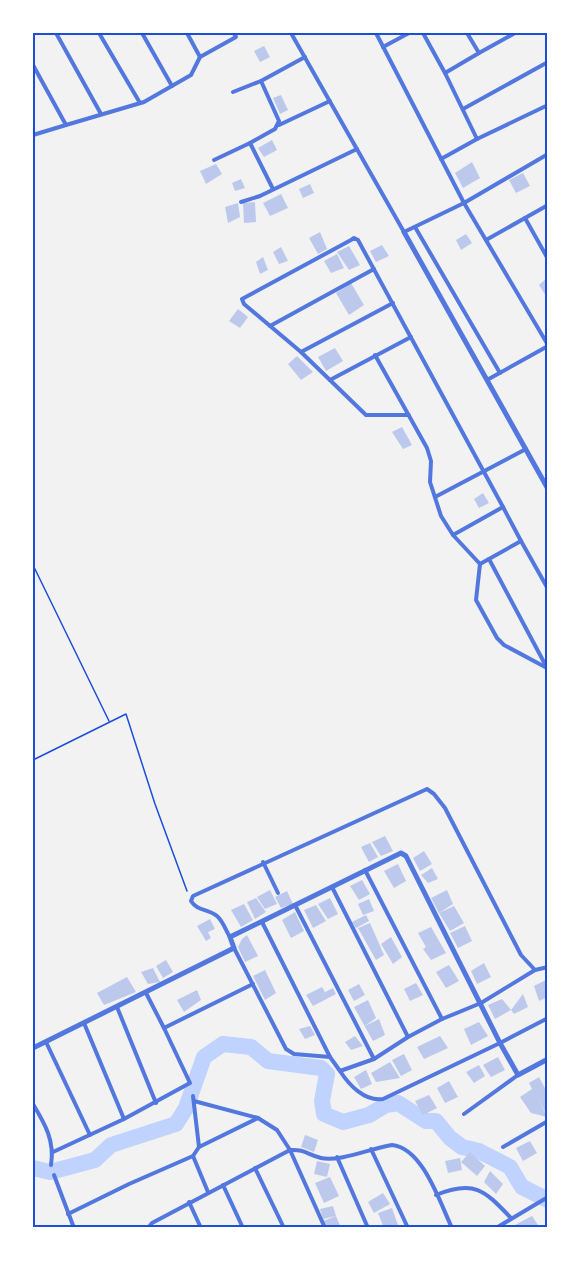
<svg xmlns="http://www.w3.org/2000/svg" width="581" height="1261" viewBox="0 0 581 1261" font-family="'Fira Sans Condensed',sans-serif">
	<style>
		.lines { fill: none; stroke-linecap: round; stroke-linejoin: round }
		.river { stroke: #bfd3fe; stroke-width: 16 }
		.building { fill: #bdc9ec }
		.path { stroke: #1d4ed8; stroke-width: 1.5 }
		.minor { stroke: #5277de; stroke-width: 4 }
		.tertiary { stroke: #5277de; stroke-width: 5 }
		.neatline { fill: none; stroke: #1d4ed8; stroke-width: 2 }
	</style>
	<rect width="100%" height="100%" fill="#f2f2f2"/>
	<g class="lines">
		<path class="river" d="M33,1168L50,1172L95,1160L111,1145L176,1124L186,1108L204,1057L223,1044L251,1047L268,1061L321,1068L327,1074L322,1101L324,1114L343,1122L369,1115L386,1105L398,1103L426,1121H436L450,1138L462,1147L479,1151L510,1167L522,1187L548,1200"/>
	</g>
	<g class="building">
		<path d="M264,46L270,57L260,62L254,51Z"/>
		<path d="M281,95L288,110L280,114L273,98Z"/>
		<path d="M272,140L277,150L264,157L258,148Z"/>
		<path d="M472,162L480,178L463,188L455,173Z"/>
		<path d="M216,164L222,174L206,184L200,171Z"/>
		<path d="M523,173L530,186L516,193L509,180Z"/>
		<path d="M241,179L245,188L235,191L232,183Z"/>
		<path d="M310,184L314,193L303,198L299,189Z"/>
		<path d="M281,194L288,208L270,216L263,203Z"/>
		<path d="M255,202L256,222L244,223L243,203Z"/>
		<path d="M238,203L240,217L228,223L225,207Z"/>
		<path d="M320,232L327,249L318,254L309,238Z"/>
		<path d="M466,234L472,243L461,250L456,240Z"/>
		<path d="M382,245L389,256L376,262L370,251Z"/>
		<path d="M349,246L360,265L349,270L337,252Z"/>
		<path d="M281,247L288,261L279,264L273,252Z"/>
		<path d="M337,254L344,268L331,273L324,261Z"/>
		<path d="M263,257L268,270L260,274L256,262Z"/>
		<path d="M548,277V295L546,296L539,285Z"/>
		<path d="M351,283L364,305L349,315L336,293Z"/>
		<path d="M238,309L248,317L240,328L229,321Z"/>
		<path d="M335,348L343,361L326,371L318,357Z"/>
		<path d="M297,356L313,372L301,380L288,364Z"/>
		<path d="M402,427L412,445L403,449L392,432Z"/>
		<path d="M483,493L489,503L479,508L474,499Z"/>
		<path d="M385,836L393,851L381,856L372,842Z"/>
		<path d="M370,843L378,857L369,862L361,847Z"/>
		<path d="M424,851L432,864L420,871L413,858Z"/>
		<path d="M398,864L406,881L394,888L384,871Z"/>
		<path d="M432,868L438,879L428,883L421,875Z"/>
		<path d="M362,880L370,894L359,900L350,886Z"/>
		<path d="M270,890L277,904L265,909L257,897Z"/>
		<path d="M447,890L453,904L439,913L454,906L464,923L450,931L439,913L431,898Z"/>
		<path d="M287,891L293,904L281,908L275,897Z"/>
		<path d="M256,898L266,912L255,919L247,902Z"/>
		<path d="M330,898L338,914L328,919L318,904Z"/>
		<path d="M369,899L374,911L363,915L358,904Z"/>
		<path d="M244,904L253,920L241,927L231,910Z"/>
		<path d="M316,905L326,921L313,928L304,910Z"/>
		<path d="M295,912L304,931L291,938L282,920Z"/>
		<path d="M366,915L369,921L356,928L352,922Z"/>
		<path d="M210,919L215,929L208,932L211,938L206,941L197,926Z"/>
		<path d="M370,923L384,955L376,960L358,928Z"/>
		<path d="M465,926L472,941L458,948L450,933Z"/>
		<path d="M431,927L446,953L431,960L423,949L426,947L418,933Z"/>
		<path d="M247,935L258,956L245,962L238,947L242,939Z"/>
		<path d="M391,937L402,957L393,964L381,944Z"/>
		<path d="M166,960L173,972L163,978L156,966Z"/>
		<path d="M484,963L491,977L477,984L471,971Z"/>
		<path d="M449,965L459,981L446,988L436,972Z"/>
		<path d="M153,968L160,982L148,984L141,972Z"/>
		<path d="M265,970L276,993L265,1000L253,976Z"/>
		<path d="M127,977L136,992L104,1005L97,993Z"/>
		<path d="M548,979V997L539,1001L534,986Z"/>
		<path d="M416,983L423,995L410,1001L404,989Z"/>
		<path d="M359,984L365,995L354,1001L348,990Z"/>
		<path d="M322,987L325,992L333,988L336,994L313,1006L306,995Z"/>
		<path d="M197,990L201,1000L184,1012L177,1000Z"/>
		<path d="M523,994L528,1007L514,1014L511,1010L495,1019L488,1005L502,999L511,1010Z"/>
		<path d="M368,1000L376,1018L365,1026L379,1019L385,1035L373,1041L354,1007Z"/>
		<path d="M479,1022L488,1036L471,1045L464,1029Z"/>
		<path d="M310,1026L315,1035L305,1039L299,1029Z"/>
		<path d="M355,1036L363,1046L351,1050L345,1042Z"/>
		<path d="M440,1036L448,1048L424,1059L417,1047Z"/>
		<path d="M404,1054L412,1070L401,1076L392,1060Z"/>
		<path d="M498,1057L505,1070L491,1077L483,1065Z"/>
		<path d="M390,1062L400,1078L376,1082L371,1073Z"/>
		<path d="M479,1065L485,1076L474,1083L466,1072Z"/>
		<path d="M366,1070L372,1084L361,1089L354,1077Z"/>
		<path d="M539,1077L548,1094V1118L537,1096L547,1117L531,1113L520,1097L532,1089L529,1083Z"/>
		<path d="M449,1081L458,1097L445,1103L437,1088Z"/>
		<path d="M429,1095L437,1108L423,1115L415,1101Z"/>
		<path d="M305,1135L318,1140L314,1152L301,1147Z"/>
		<path d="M530,1141L537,1153L523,1161L516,1148Z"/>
		<path d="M470,1152L485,1166L477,1176L461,1162Z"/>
		<path d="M460,1158L462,1170L448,1173L445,1161Z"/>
		<path d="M317,1161L330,1164L327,1177L314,1174Z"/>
		<path d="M490,1171L503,1184L496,1194L484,1182Z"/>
		<path d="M330,1177L339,1196L324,1203L315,1183Z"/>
		<path d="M383,1193L390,1204L374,1213L368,1202Z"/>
		<path d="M333,1206L336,1216L323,1219L320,1209Z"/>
		<path d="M392,1208L399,1228H384L378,1213Z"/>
		<path d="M336,1216L341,1228H326L323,1221Z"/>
		<path d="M532,1216L540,1228H514L513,1226Z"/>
	</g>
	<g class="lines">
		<g class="path">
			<path d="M33,565L109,721"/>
			<path d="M33,760L126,714L155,804L187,891"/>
		</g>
		<g class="minor">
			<path d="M56,33L101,114"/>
			<path d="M99,33L140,103"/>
			<path d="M142,33L172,86"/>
			<path d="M187,33L200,57"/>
			<path d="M291,33L404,232L464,203L376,33"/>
			<path d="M423,33L445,73L479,53L467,33"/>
			<path d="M383,47L409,33"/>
			<path d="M479,53L515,33"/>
			<path d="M33,65L66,125L144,102L191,75L200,57L236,37L234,33"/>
			<path d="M233,92L261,81"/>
			<path d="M463,109L548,62"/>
			<path d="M279,125L330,101"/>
			<path d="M33,135L66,125"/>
			<path d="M477,139L548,105"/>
			<path d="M548,154L464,203L548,345"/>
			<path d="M441,159L477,139L445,73"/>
			<path d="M214,160L250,143"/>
			<path d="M273,189L250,143L275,129L279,121L261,81L305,57"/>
			<path d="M241,202L260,196L357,149"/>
			<path d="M525,218L548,259"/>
			<path d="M415,227L500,373"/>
			<path d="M486,240L548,205"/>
			<path d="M270,326L374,269"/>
			<path d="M301,352L393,303"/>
			<path d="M375,355L427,448L431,461L430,482L441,516L453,535L503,507L358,240L354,238L351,240L242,299L244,304L301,352L366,415H409"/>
			<path d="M330,380L411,337"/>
			<path d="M487,380L548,346"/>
			<path d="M435,497L526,449"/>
			<path d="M453,535L480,564L521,541L503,507"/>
			<path d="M521,541L548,589"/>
			<path d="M489,559L546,666"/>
			<path d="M480,564L476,600L497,638L504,645L547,668"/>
			<path d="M263,862L278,893"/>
			<path d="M365,870L442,1019"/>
			<path d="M332,887L408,1037"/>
			<path d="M295,905L374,1059"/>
			<path d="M262,922L330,1057"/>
			<path d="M230,937C226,931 223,921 217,916C209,909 197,911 191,901L193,896L427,789L434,794L445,808L521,955L535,970"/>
			<path d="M234,948L286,1049L294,1054L330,1057L340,1071L374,1059L408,1037L442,1019L481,1003L535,970L548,967"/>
			<path d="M146,993L164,1028L253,984"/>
			<path d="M117,1007L156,1103"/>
			<path d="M84,1023L124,1119"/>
			<path d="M46,1042L90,1135"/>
			<path d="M340,1071C349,1085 365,1102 383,1099L500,1043L548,1018"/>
			<path d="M193,1096L199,1147"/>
			<path d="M194,1101L258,1118L277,1130L290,1150L325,1228"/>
			<path d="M33,1104C45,1124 55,1141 51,1165"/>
			<path d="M464,1114L518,1075"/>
			<path d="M503,1147L548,1121"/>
			<path d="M371,1149L408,1228"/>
			<path d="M53,1152L124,1119L190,1083L164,1028"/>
			<path d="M337,1157L368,1228"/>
			<path d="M255,1168L284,1228"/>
			<path d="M54,1175L74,1228"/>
			<path d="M223,1185L243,1228"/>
			<path d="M208,1192L193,1156L199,1147L258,1118"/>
			<path d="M436,1195C475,1179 485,1191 511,1218"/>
			<path d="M189,1202L201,1228"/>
			<path d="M68,1214L129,1184L193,1156"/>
			<path d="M148,1228L152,1223L290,1150C305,1149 308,1155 321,1158C340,1162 372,1148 392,1145C423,1148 440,1203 452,1228"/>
			<path d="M496,1228L548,1197"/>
		</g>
		<g class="tertiary">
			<path d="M404,232L548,489"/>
			<path d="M33,1048L234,948L230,937L234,935L401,853L406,856L500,1043L518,1075L548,1059"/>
		</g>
	</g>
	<rect width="581" height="1261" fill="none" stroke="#ffffff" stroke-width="69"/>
	<rect x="34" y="34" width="512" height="1192" class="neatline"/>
</svg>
